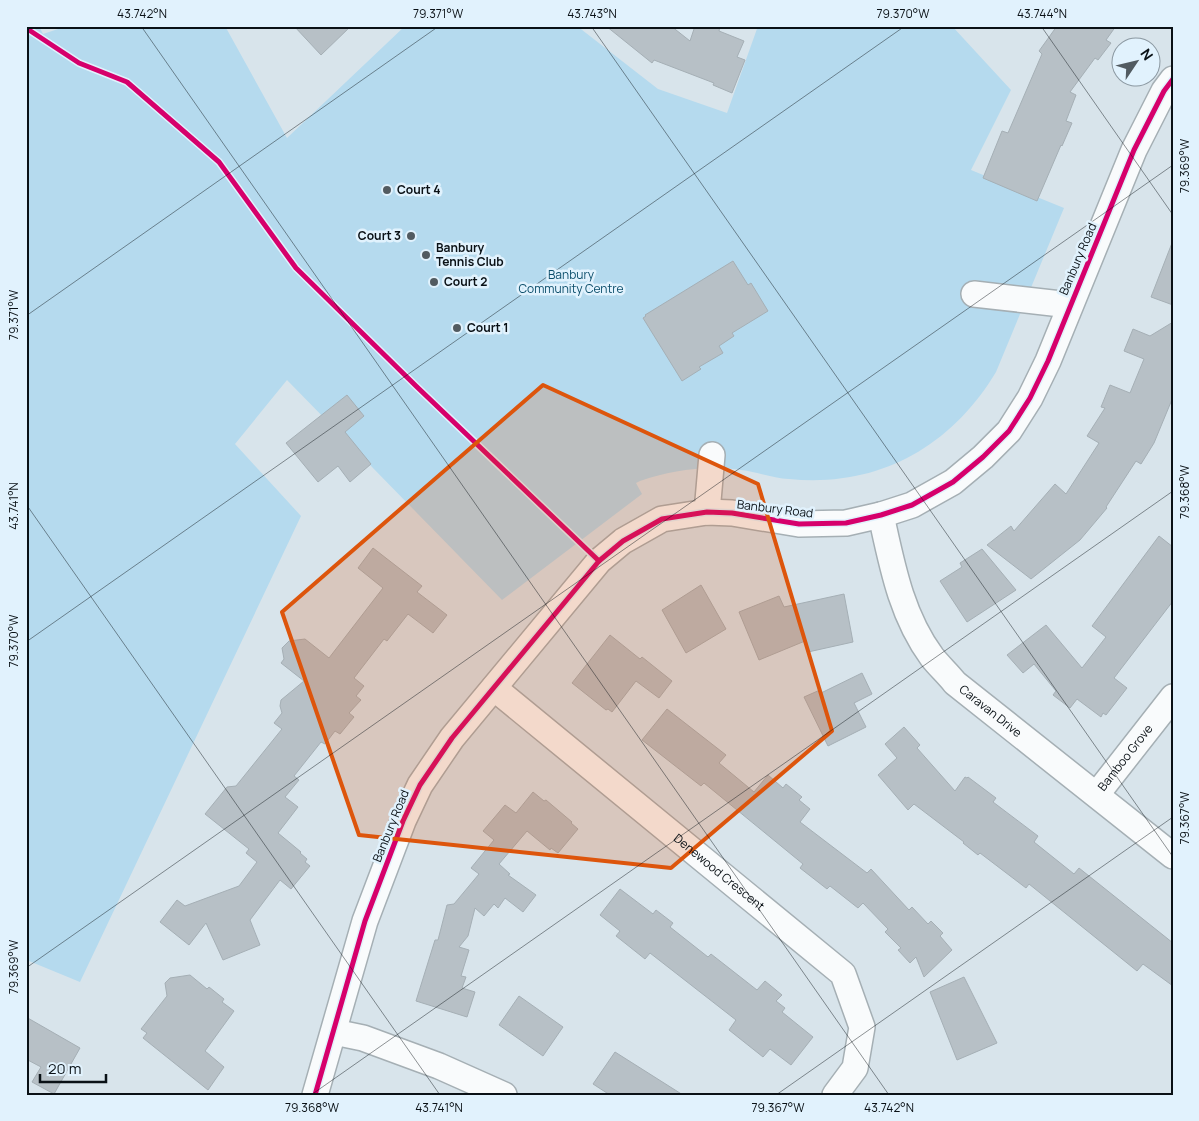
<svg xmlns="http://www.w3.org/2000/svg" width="1199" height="1121" viewBox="0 0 1199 1121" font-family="Manrope,sans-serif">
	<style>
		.green { fill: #b5daee }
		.building { fill: #b7c0c6; stroke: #a5afb5 }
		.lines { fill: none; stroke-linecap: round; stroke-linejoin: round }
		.minor-casing { stroke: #a5afb4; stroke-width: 28 }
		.minor { stroke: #f9fbfc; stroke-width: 25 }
		.cycleway-casing { stroke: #e1f2fd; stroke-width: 8 }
		.cycleway { stroke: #d6006c; stroke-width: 5 }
		.marked { fill: #dd550c; fill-opacity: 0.2; stroke: #dd550c; stroke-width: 4; stroke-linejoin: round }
		.ticks { fill: none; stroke: #0a1116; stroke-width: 1; stroke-opacity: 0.45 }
		.poi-dot { fill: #525b61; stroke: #e1f2fd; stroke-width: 2 }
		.labels { text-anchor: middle; stroke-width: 5; stroke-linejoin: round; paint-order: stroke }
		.poi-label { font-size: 12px; font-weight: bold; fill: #0a1116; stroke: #e1f2fd; text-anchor: start }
		.street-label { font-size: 12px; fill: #0a1116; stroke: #e1f2fd }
		.park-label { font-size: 12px; fill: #0b4e6b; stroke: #e1f2fd }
		.neatline { fill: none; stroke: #0a1116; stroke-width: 2 }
		.ticks-label { font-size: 12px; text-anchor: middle; fill: #0a1116 }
	</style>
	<rect width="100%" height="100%" fill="#d8e4eb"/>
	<path class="green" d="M26,26H39L43,34L67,26H225L287,138L405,26H577L658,89L727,113L758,26H952L1011,90L971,170L1064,208L996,372C951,447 878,488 789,479C773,478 757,472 741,470C706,465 673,470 640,481L636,483L642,494L502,600L287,380L235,444L301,516L80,982L29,961L26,965Z"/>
	<g class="building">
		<path d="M294,26H351L321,55Z"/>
		<path d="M606,26H671L690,41L695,26H720L719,31L744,41L737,57L745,60L732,93L713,85L714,83L654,60L652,63Z"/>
		<path d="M1057,26H1116L1106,40L1111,43L1098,60L1095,58L1070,92L1076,95L1066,121L1072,123L1062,146L1061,145L1037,201L983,178L1002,131L1008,133L1042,54L1039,51Z"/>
		<path d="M1172,243H1173V305L1151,297Z"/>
		<path d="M733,261L748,285L751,283L768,311L732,333L734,336L719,346L723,353L699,367L701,369L682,381L643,318L646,316L645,315Z"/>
		<path d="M1173,322V397L1154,443L1141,464L1136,461L1106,507L1107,508L1080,540L1031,579L987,545L1011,526L1014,531L1055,484L1066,494L1099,443L1087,436L1105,408L1101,407L1110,385L1130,393L1144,359L1124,351L1133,329L1150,336Z"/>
		<path d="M347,395L364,416L345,432L371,464L350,482L338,466L318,482L286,443Z"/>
		<path d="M1159,536L1173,547V601L1114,678L1127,688L1106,715L1103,713L1101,717L1077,699L1070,708L1053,695L1056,691L1034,664L1023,673L1007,655L1046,625L1082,668L1106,637L1092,626Z"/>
		<path d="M373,548L422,586L417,592L447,615L433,633L408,614L387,641L384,639L354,678L364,686L356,696L361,700L349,713L354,717L340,734L335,731L325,744L321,742L294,776L299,780L285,797L298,807L278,833L301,852L300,853L307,859L305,862L310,866L291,889L280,880L250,920L260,945L223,960L206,923L189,945L160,922L177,900L185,906L239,886L257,862L246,853L249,849L205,814L227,787L236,786L282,729L274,723L282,713L280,706L281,700L304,681L281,663L284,659L282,648L289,641L305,639L329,658L383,588L358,568Z"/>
		<path d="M982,549L1016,590L967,622L940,581L962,567L960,563Z"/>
		<path d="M701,585L726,629L686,653L662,610Z"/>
		<path d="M844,594L853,642L808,652L805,641L759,660L739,612L779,596L784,607Z"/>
		<path d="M610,635L640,659L642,657L672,681L659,698L636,681L612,712L608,709L606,710L572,683Z"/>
		<path d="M862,673L872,694L854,703L866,727L828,746L804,697L820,690L821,693Z"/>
		<path d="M667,709L726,755L719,763L754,792L768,775L783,788L786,784L802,797L799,800L810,809L800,822L867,873L871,869L909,910L912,907L928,924L931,921L943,933L940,936L952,950L924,977L916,957L910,963L898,950L901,948L885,932L888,929L863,903L858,908L830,886L827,889L800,868L803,864L704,783L701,786L642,740Z"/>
		<path d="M904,727L920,745L917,748L955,791L965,777L967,778L968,777L996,798L993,802L1038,836L1034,842L1074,874L1079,868L1173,943V986L1143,964L1137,971L1029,884L1026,888L980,853L978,855L963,843L964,842L914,804L908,810L878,775L897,758L885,744Z"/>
		<path d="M533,792L544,801L546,800L572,822L571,823L578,829L558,853L551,848L550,850L527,831L499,864L510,874L508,875L536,895L523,912L505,898L498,908L494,904L484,916L475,908L468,936L459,947L469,950L461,976L466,977L462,988L475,992L467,1017L416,1001L435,940H438L447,905L454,904L479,874L471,868L494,840L483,831L505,805L516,813Z"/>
		<path d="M620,889L653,914L656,910L673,923L670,927L708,957L711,954L757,990L765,981L782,995L776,1001L785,1008L782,1012L813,1037L791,1065L770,1049L763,1057L729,1030L736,1020L650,953L645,959L616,936L620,931L600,915Z"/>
		<path d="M190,975L207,989L209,987L224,999L222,1002L234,1011L205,1051L224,1067L208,1090L143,1038L147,1033L141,1029L167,996L165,983L170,978Z"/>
		<path d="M964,977L997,1043L957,1060L930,992Z"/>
		<path d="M519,996L563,1027L543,1056L499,1025Z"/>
		<path d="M26,1017L80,1048L54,1094L32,1082L41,1067L26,1059Z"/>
		<path d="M615,1052L683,1095H610L593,1084Z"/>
	</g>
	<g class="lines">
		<g class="minor-casing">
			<g id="minor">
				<path d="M974,294L1070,305"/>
				<path d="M707,512L712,455"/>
				<path id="s1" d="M881,515C892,565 901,615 932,657C939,666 948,674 955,683L1173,856"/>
				<path id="s2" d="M494,688L843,974L862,1027L855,1068L835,1095"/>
				<path id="s3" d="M1097,794L1173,697"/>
				<path d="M334,1032L363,1038L439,1066L504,1095"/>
				<path d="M315,1095L365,921L403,821L420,785L452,738L599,561L623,541L662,519L707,512L732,513L799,524L846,523L881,515L912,505L953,482L983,457L1009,431L1030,398L1048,361L1134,150L1164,91L1173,79"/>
			</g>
		</g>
		<use href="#minor" class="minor"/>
		<g class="cycleway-casing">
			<g id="cycleway">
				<path d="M26,28L79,63L127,82L219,162L296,268L416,386L599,561"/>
				<path d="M315,1095L365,921L403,821L420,785L452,738L599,561L623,541L662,519L707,512L732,513L799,524L846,523L881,515L912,505L953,482L983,457L1009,431L1030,398L1048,361L1134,150L1164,91L1173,79"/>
			</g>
		</g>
		<use href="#cycleway" class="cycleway"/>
	</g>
	<path class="marked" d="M543,385L758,484L832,731L671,868L359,835L282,612Z"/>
	<path class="ticks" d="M141,26L889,1095M591,26L1173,857M1041,26L1173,215M26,316L439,26M26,504L440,1095M26,642L905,26M26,968L1173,165M311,1095L1173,491M776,1095L1173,817"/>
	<g class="poi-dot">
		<circle cx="387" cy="190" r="5"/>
		<circle cx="411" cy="236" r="5"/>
		<circle cx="426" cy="255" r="5"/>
		<circle cx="434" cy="282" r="5"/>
		<circle cx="457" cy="328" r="5"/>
	</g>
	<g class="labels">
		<g class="poi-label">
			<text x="397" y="194">Court 4</text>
			<text x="401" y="240" text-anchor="end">Court 3</text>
			<text x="436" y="252">Banbury<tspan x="436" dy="14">Tennis Club</tspan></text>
			<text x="444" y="286">Court 2</text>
			<text x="467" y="332">Court 1</text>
		</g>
		<g class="street-label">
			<text transform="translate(1078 259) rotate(-67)" y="4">Banbury Road</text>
			<text transform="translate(775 509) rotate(7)" y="4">Banbury Road</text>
			<text dy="4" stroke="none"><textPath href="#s1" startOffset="232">Caravan Drive</textPath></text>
			<text dy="4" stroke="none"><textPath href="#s3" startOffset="46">Bamboo Grove</textPath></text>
			<text transform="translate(391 826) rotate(-68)" y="4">Banbury Road</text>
			<text dy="4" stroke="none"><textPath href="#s2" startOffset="291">Denewood Crescent</textPath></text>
		</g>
		<g class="park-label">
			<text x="571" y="279">Banbury<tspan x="571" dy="14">Community Centre</tspan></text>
		</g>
	</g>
	<rect width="1199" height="1121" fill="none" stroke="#e1f2fd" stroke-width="55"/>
	<g transform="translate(1136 62) rotate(55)"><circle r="24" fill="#e1f2fd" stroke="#8b98a1"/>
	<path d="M0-4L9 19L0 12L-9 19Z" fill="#525b61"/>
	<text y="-8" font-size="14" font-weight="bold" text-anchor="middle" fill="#0a1116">N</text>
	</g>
	<path d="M40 1074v8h66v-8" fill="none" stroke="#0a1116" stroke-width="2.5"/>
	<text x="48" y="1074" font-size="15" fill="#0a1116" stroke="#e1f2fd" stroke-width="4" paint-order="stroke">20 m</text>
	<rect x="28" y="28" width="1144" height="1066" class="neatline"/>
	<g class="ticks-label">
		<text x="142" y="18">43.742°N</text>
		<text x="438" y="18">79.371°W</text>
		<text x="592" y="18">43.743°N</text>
		<text x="903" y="18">79.370°W</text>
		<text x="1042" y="18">43.744°N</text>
		<text transform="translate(1185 166) rotate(-90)" y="4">79.369°W</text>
		<text transform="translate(14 315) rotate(-90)" y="4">79.371°W</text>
		<text transform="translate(1185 492) rotate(-90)" y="4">79.368°W</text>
		<text transform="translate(14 506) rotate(-90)" y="4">43.741°N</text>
		<text transform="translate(14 641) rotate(-90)" y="4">79.370°W</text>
		<text transform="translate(1185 818) rotate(-90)" y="4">79.367°W</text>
		<text transform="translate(14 967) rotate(-90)" y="4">79.369°W</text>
		<text x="312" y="1112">79.368°W</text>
		<text x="439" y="1112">43.741°N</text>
		<text x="778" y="1112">79.367°W</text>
		<text x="889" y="1112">43.742°N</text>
	</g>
</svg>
